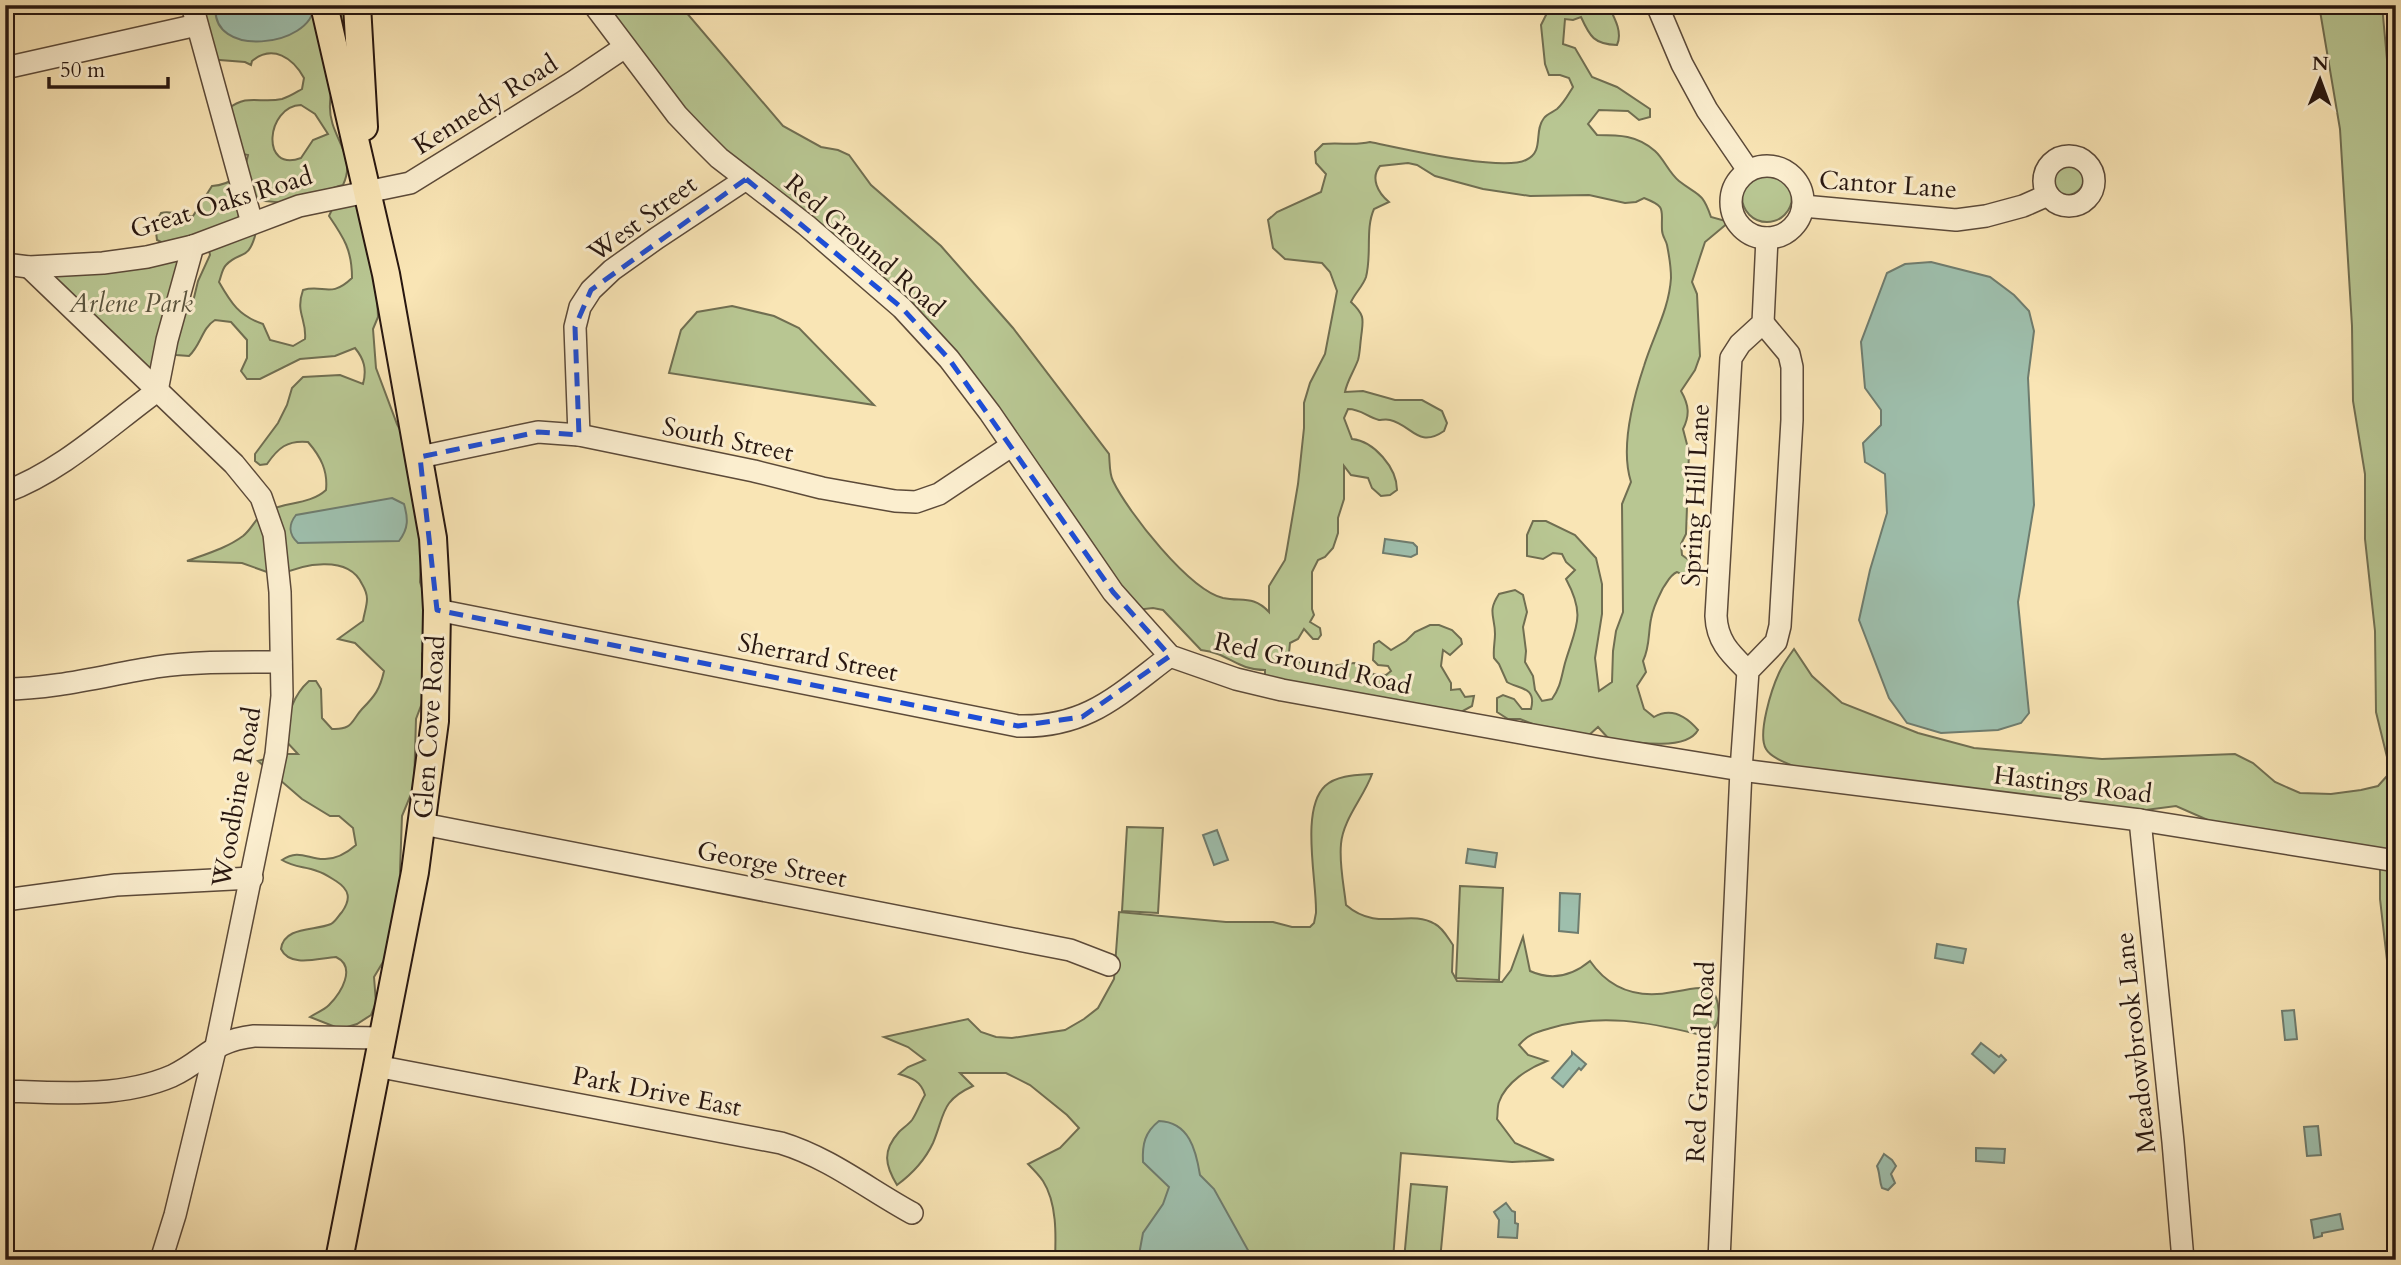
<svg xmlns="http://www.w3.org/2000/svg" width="2401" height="1265" viewBox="0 0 2401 1265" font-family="Cardo,serif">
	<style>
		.green { fill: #b8c692; stroke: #706e51; stroke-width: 2; fill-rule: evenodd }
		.water { fill: #9ebfad; stroke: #6f7c6e; stroke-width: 2 }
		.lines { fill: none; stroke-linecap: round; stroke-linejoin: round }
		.minor-casing { stroke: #5c4a39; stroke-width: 24 }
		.major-casing { stroke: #281710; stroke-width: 30 }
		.minor { stroke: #fbeecf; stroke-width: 21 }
		.major { stroke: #f9e5b5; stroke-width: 26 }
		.marked { fill: none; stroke: #1d4ed8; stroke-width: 5; stroke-dasharray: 14 9; stroke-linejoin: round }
		.labels { text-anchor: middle; stroke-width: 6; stroke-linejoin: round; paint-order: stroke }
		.street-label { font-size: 26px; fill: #281710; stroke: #fbeecf }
		.park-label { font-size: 26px; font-style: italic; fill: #5a543e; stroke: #fbeecf }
	</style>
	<rect width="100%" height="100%" fill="#f9e5b5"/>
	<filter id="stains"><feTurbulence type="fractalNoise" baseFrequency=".00286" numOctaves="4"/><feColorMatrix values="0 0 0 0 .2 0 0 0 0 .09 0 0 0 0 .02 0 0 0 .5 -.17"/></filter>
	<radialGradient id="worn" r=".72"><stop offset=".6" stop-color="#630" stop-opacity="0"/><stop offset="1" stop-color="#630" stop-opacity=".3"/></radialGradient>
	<g class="green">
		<path d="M192,5H357C350,31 330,79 330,104C328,137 358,154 343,185C328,188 325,193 313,198C294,205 265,203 247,197L237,203L239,218L256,232C249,262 240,250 226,265C222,269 221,277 219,282C231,303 239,316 263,324L270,340L293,346L305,339C307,319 295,313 303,290C324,284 330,299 352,278C352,250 344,238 329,216L334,205H356L364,216L377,294L378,317L373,329L376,368L397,424L423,474L420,582L425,597L430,638L422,654L425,695L416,719L414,787L402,816L400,871L404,891L389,952L374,977L376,1003L371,1015L357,1024L344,1028H338L310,1017C316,1013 324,1010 329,1005C341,993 357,967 336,957C319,958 290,968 281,949C284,926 315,931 331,924C336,921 338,916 342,912C351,899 350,890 336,881C331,878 324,873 317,871C304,866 295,868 282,860C299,848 309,860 325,859C336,859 348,852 356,845L353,828L339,816H330L302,799L258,761L282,754H298L283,738C288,716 292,696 309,681H316L321,689L322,718L332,729C353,730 351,721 362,709C375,696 380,689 384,671L355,643L338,639L363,621C364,614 367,606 367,599C367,593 365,589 362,584C348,554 302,564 278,576L242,563L187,561C206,554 227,548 243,536C254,527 256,515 269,510C288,502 311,504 326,490C328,471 321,457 308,442C287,440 278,448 267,464L260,465L255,461V454L278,423L287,405L292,388L303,377L340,375L363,384C367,369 364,359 355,348L335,356L300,359L260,379H247L241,371L247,358V340L231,322L215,320C202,328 201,345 189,356L176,355L168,348L157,391L29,267L193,246L183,311L191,310L198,281L210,255L208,245L165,244L157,240L155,224L161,213C172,210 181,216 193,216L212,186C231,185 245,173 248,155L237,153L228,109C248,93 260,104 282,99C289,97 295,93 302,89L304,78C293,58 273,44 252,61L251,65L245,62L207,59ZM301,105L315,114L328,134L313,140L301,158C260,173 266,106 301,105Z"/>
		<path d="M607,5H680L783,126L821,147L838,150L849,155L871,185L941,246L1013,328L1109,454C1110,462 1109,473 1113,481C1128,512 1189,590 1223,598C1242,602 1253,595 1269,612V586L1285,560L1287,549L1298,484L1304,428V403L1310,383L1325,354L1337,291L1330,272L1322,263L1285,259L1273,248L1268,220L1277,212L1321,192L1326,174L1316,163L1315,152L1323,144C1340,142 1354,146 1370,142C1400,148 1502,172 1526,160C1545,151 1533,132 1544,118C1547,114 1553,112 1557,109C1564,103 1568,95 1573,87L1569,78L1560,75H1549L1545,64L1541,25L1551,5H1608C1614,17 1623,32 1617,45C1594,44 1590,37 1581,17L1573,20L1565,19L1563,44L1575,48L1592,77L1617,87L1650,109V117L1639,120L1628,111L1599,110L1588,124L1597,135C1619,135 1637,135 1655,151C1664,159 1669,173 1679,181C1698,196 1702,191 1711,217L1729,222L1705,242L1700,257L1692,282L1697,294L1700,356L1695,370L1681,391C1689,405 1690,415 1683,429L1689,452L1686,534L1681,544L1682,555L1701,569L1702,574L1693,579L1677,572C1670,575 1668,581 1663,588C1658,598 1653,607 1651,619C1648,634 1650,647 1643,661L1646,672L1637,686L1644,709L1654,717C1671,707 1686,716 1698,730C1686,752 1631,742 1609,739L1598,727L1588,736L1538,726L1520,719H1508L1497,712V698L1503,695L1514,699L1522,709H1531C1537,686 1518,689 1507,682L1499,664L1494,658C1493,649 1495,642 1495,634C1495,616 1487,612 1499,594L1515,590L1523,595L1527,612L1523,627L1526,651L1525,662L1533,676L1535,690L1542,701L1552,699C1561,686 1561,678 1565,663C1576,626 1586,616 1566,579L1575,570L1566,562L1562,554L1553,553L1543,559L1527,556V535L1533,521H1546L1575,535L1596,558L1602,584V614L1595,658L1599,691L1612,682L1613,651L1616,631L1623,612L1622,504L1631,482C1620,448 1633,399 1644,366C1653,336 1669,310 1671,278C1671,268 1669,255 1667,245C1666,240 1662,236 1662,230C1661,209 1667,207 1644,198L1636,202L1625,203L1589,195L1530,196L1483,189L1435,176L1417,165L1408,163L1380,166C1370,178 1378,193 1389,202L1374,209C1365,229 1372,254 1366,277C1363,286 1355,293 1351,302C1366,316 1363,320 1361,338C1360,345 1360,353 1358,360C1354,371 1347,381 1345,392L1363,391L1395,400H1422L1442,411L1447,423L1444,431C1418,449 1412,425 1390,420C1386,419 1382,420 1379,420C1367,417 1361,409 1348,409L1344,418L1352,439C1374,441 1397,468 1397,490L1390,495L1381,496L1372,488L1368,478L1351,475L1344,466V499L1338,518V533L1333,548L1325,557L1318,560L1312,572V609L1314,615L1310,622L1320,628L1321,635L1318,639H1313L1304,629L1298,639L1290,643L1289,653L1308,669L1354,663L1363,665L1373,674L1386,675L1391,671L1388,666L1378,665L1373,660L1374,644L1379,641L1391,650L1406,641L1415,632L1430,625H1439L1452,630L1461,639L1462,644L1450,655L1443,650L1441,666L1451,683V690L1460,689L1465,697L1474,696L1472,706L1461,712L1265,682V670C1236,670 1229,653 1201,650L1163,610L1153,608L1136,610L952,357L938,332L918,317L725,151L686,113Z"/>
		<path d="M2319,5H2382L2396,158V851L2210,821L2176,806L2138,811L1800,769C1790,764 1772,759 1766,749C1757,734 1772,688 1779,673C1783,664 1789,656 1794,649L1812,676L1842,703L1918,733L1974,748L2102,759L2235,754L2253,763L2275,782L2300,793L2331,794L2361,790L2378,786L2387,776L2388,761L2376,712L2375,631L2365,539V474L2353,401L2352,326L2340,129Z"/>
		<circle cx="2067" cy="178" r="17"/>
		<circle cx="1767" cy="197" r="25"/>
		<path d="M732,306L774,316L799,328L874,405L669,373L681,330L697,312Z"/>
		<path d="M1372,774C1364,797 1343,819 1341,844C1339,864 1344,886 1346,905C1378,933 1409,908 1435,924C1443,928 1448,938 1453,945L1452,972L1457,981L1502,982L1511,970L1523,937L1530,971C1552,981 1572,976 1590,961C1610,990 1638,999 1673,992C1687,990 1696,987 1711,988C1719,998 1724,1025 1709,1032C1707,1033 1698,1034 1697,1034C1648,1022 1600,1013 1551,1028C1537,1032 1528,1034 1519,1045L1528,1055L1547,1061C1529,1068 1506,1082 1499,1102C1497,1107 1498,1114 1497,1119L1515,1143L1554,1160L1512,1162L1401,1153L1393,1260H1055C1056,1235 1057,1203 1043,1181C1039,1175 1033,1169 1028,1164L1060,1148L1079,1128L1067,1115L1030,1085L1006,1073H960L973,1086C940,1101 945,1115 933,1143C925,1160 912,1174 897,1185C885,1165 882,1151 899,1132C903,1128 908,1125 912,1120C917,1113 920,1103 925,1095C921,1081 912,1078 899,1074L908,1067L925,1060L908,1047L884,1037L968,1019L981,1032L996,1037L1012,1038L1065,1030L1084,1019L1098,1008L1114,979L1119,912L1226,922H1273L1292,927H1310L1314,923L1316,913C1317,881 1300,810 1325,786C1337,775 1357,775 1372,774Z"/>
		<path d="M1127,827L1163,828L1158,913L1122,911Z"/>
		<path d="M2380,859L2396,861V1039L2380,899Z"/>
		<path d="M1460,886L1503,888L1499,980L1456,978Z"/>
		<path d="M1411,1184L1447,1187L1440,1260H1404Z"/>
	</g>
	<g class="water">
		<path d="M216,5H314C313,48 208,59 216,5Z"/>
		<path d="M1931,262L1990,277L2014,295L2029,311L2034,331L2028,378L2034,505L2018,602L2029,713L2021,723L1998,730L1941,733L1907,723L1889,698L1859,620L1870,570L1887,513L1885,474L1865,462L1863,443L1881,425V410L1865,388L1861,342L1887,273L1905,264Z"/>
		<path d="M392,498L404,504C408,518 409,528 399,541L298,543C289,535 288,525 296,515Z"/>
		<path d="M1385,539L1413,543L1417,547V554L1411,557L1383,553Z"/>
		<path d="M1217,830L1228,860L1214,865L1203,835Z"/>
		<path d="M1468,849L1497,853L1495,867L1466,863Z"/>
		<path d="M1560,893L1580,894L1578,933L1559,931Z"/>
		<path d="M1937,944L1966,949L1963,963L1935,958Z"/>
		<path d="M2294,1010L2297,1039L2285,1040L2282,1011Z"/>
		<path d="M1981,1043L1999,1057L2001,1055L2006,1060L1994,1073L1972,1054Z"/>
		<path d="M1572,1052L1586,1064L1581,1070L1579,1068L1563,1087L1552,1078L1572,1055Z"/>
		<path d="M1159,1121C1189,1122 1196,1150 1200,1175L1214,1189L1249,1252L1250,1260H1138L1143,1233L1163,1204L1169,1187L1143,1162C1142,1144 1145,1132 1159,1121Z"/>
		<path d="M2318,1126L2321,1155L2307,1156L2304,1127Z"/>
		<path d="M1976,1148L2005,1149L2004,1163L1976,1161Z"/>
		<path d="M1884,1154L1892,1160L1896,1166L1891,1174L1895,1183L1888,1190L1882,1188C1879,1180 1880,1173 1877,1166Z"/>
		<path d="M1506,1203L1512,1211L1515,1212V1223L1518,1224L1517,1238L1498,1237L1499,1220L1494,1212Z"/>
		<path d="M2340,1214L2343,1229L2322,1233V1236L2314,1238L2311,1220Z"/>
	</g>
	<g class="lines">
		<g class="minor-casing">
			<g id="minor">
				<path d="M192,5L252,223"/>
				<path d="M594,5L677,115L699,138L719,158L806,225L902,308L949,359L990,413L1113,592L1170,656L1236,679L1282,690L1599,747L1741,770L2140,820L2396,861"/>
				<path d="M1657,5L1682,64L1707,110L1748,170"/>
				<path d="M5,68L197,25"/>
				<circle cx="2069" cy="181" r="25"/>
				<circle cx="1767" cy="202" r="36"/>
				<path d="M1803,206L1956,220L1986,216L2023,206L2048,195"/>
				<path d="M5,264L29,267L103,263L147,257L193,246L299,206L410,183L573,82L625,47"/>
				<path d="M29,267L234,464L261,497L274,534L280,592L282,696L276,754L216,1046L175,1215L161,1260"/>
				<path d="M579,435L575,327L580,307L591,290L612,270L657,238L746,179"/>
				<path d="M420,457L538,432L579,435L754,471L822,488L895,501L916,502L939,494L1011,446"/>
				<path d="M5,492C62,471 109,426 157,391L167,340L193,246"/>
				<path d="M437,610L1018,726C1087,728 1118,695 1170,656"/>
				<path d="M1748,671C1731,654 1717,642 1716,616L1731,358L1740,344L1763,323L1767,238"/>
				<path d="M5,689C56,689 106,675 156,667C197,661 239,662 281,662"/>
				<path d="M2140,820L2173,1142L2183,1260"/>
				<path d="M423,824L1070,950L1109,965"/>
				<path d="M5,900L116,885L252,878"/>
				<path d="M376,1066L781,1143C830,1158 868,1189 912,1213"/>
				<path d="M5,1091C59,1093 121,1098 172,1076C206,1060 211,1041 254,1036L381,1038"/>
				<path d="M1719,1260L1741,770L1748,671L1776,642L1780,626L1792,420V367L1789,354L1763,323"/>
			</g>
		</g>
		<g class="major-casing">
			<g id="major">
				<path d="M324,5L386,274L433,538L437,610L435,721L415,872L339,1260"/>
				<path d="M357,5L364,127"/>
			</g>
		</g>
		<use href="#minor" class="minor"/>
		<use href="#major" class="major"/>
	</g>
	<path class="marked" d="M746,179L902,308L949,359L1113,592L1170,656L1082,717L1018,726L437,610L420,457L538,432L579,435L575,327L591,290Z"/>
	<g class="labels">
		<g class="street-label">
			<text transform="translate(485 104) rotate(-32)" y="9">Kennedy Road</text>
			<text transform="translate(1888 184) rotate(4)" y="9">Cantor Lane</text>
			<text transform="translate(221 202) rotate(-17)" y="9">Great Oaks Road</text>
			<text transform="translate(642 218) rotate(-36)" y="9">West Street</text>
			<text transform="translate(865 245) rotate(41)" y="9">Red Ground Road</text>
			<text transform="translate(728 439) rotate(12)" y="9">South Street</text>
			<text transform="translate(1695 495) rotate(-87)" y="9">Spring Hill Lane</text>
			<text transform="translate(818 657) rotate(11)" y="9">Sherrard Street</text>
			<text transform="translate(1313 663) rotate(13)" y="9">Red Ground Road</text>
			<text transform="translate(429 727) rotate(-86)" y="9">Glen Cove Road</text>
			<text transform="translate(2073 784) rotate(7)" y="9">Hastings Road</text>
			<text transform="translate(236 797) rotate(-80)" y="9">Woodbine Road</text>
			<text transform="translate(772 864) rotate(11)" y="9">George Street</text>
			<text transform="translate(2135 1043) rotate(-96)" y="9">Meadowbrook Lane</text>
			<text transform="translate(1700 1062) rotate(-87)" y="9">Red Ground Road</text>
			<text transform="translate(657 1091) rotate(11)" y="9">Park Drive East</text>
		</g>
		<g class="park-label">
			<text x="131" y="312">Arlene Park</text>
		</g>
	</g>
	<rect width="2401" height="1265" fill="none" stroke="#f9e5b5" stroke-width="28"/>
	<rect x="7" y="7" width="2387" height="1251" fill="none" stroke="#281710" stroke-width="3.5"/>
	<rect x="14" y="14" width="2373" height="1237" fill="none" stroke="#281710" stroke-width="2"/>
	<g transform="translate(2320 80) rotate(1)" stroke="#fbeecf" stroke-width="5" paint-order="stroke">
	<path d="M0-5L12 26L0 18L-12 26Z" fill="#281710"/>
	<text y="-10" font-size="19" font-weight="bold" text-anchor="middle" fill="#281710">N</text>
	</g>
	<path d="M49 77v10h119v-10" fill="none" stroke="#281710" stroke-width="3.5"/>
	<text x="60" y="77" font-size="21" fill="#281710" stroke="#fbeecf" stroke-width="5" paint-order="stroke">50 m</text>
	<rect width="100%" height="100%" filter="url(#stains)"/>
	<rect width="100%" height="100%" fill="url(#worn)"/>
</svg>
